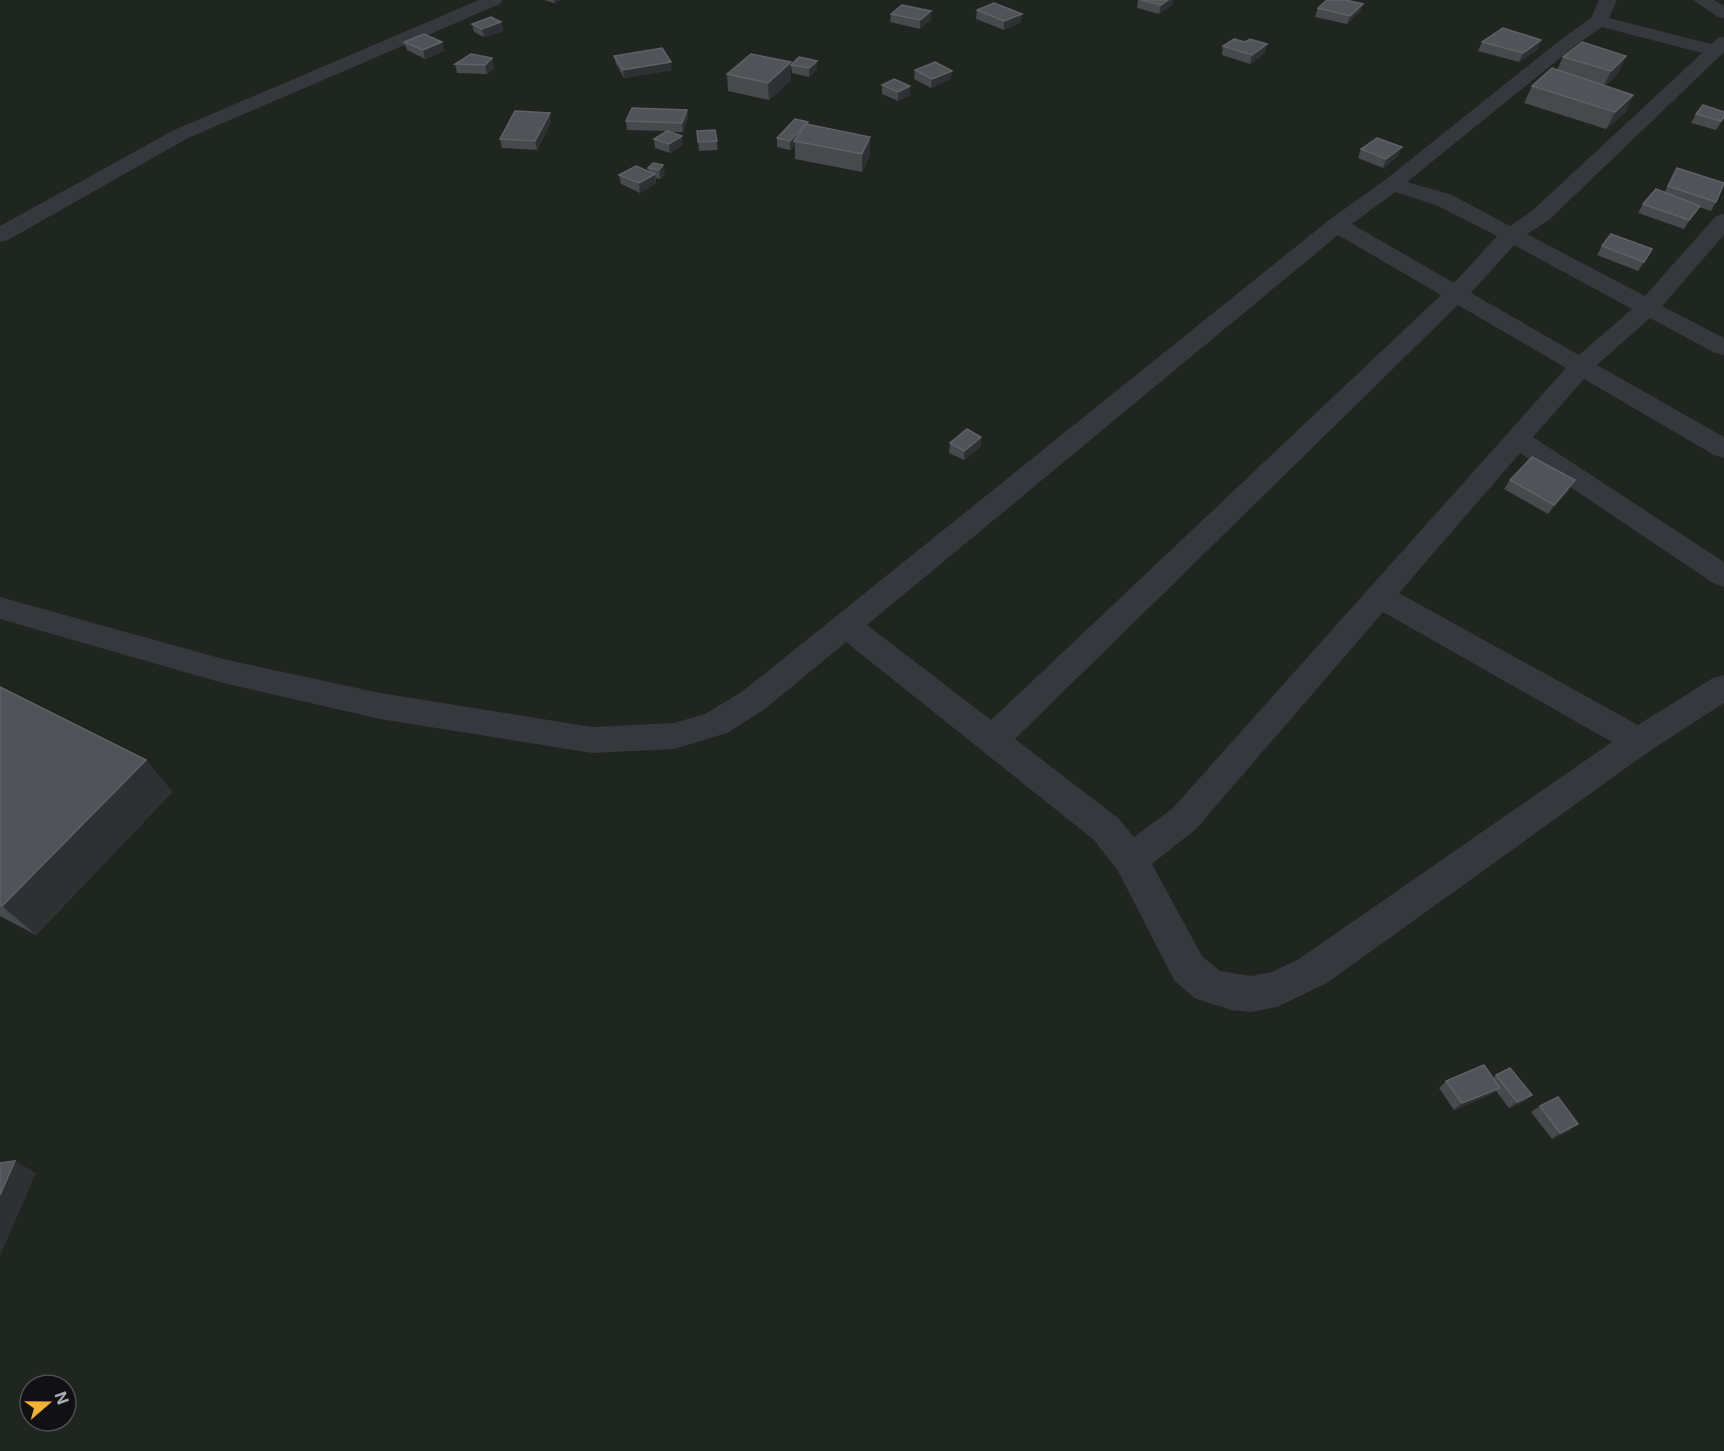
<svg xmlns="http://www.w3.org/2000/svg" width="1724" height="1451" viewBox="0 0 1724 1451" font-family="Inter,sans-serif">
	<style>
		.green { fill: #1e261f; fill-rule: evenodd }
		.lines { fill: none; stroke-linecap: round; stroke-linejoin: round }
		.minor { fill: #37383d; fill-rule: evenodd }
		.wall { fill: #47494d }
		.shaded-wall { fill: #2f3033 }
		.building { fill: #525359; stroke: #5f6168; stroke-width: 1.5 }
	</style>
	<rect width="100%" height="100%" fill="#161618"/>
	<path class="green" d="M0,0H1724V1451H0ZM30,1385H66V1421H30Z"/>
	<g class="lines">
		<g class="minor">
			<path d="M479,0H503L500,4L188,138L8,240L0,242V226L174,130Z"/>
			<path d="M1599,0H1617L1609,18L1711,44L1718,38L1724,37V52L1549,220L1527,234L1645,296L1716,216L1724,214V235L1662,306L1724,338V355L1715,353L1650,318L1597,365L1724,437V458L1714,455L1584,379L1533,437L1724,562V587L1713,583L1520,453L1399,593L1638,725L1713,678L1724,675V703L1651,750L1327,983L1277,1007L1251,1012L1231,1010L1194,998L1174,980L1118,871L1094,840L846,642L765,709L727,733L674,749L592,753L380,719L223,683L0,619V597L223,659L380,693L592,727L674,723L705,714L743,691L1329,220L1385,180L1564,37L1591,18ZM1602,27L1702,53L1533,210L1510,226L1452,195L1407,182L1576,45ZM1395,192L1436,205L1497,236L1454,283L1352,224ZM1338,235L1441,295L991,720L867,625ZM1514,245L1632,309L1579,355L1471,293ZM1458,305L1566,368L1172,809L1134,837L1118,818L1015,739ZM1383,612L1612,742L1299,959L1272,972L1251,976L1220,971L1202,956L1152,864L1196,829Z"/>
			<path d="M1693,0H1714L1724,6V18L1718,17Z"/>
		</g>
	</g>
	<g class="wall">
		<path d="M544,0H561L554,3Z"/>
		<path d="M1138,0H1173V4L1159,14L1137,8Z"/>
		<path d="M1318,8L1360,12L1347,24L1315,17Z"/>
		<path d="M977,10L1021,22L1004,30L976,19Z"/>
		<path d="M891,14L931,19L920,29L890,22Z"/>
		<path d="M501,22L503,31L484,37L474,32L472,24Z"/>
		<path d="M404,42H442L444,51L425,59L407,50Z"/>
		<path d="M1245,42L1265,53L1250,64L1222,55L1223,46Z"/>
		<path d="M1482,42L1538,49L1519,62L1478,51Z"/>
		<path d="M614,56L672,70L624,78L616,64Z"/>
		<path d="M1626,56L1618,73L1605,86L1633,95L1625,113L1606,129L1524,103L1532,86L1557,70L1563,57Z"/>
		<path d="M492,58L494,67L487,74L457,73L455,64Z"/>
		<path d="M791,62V80L769,100L728,91L727,74Z"/>
		<path d="M791,65L817,69L809,77L792,73Z"/>
		<path d="M915,70L951,79L931,88L914,79Z"/>
		<path d="M882,85L910,86V95L898,101L882,94Z"/>
		<path d="M687,110L688,118L683,132H671L683,145L670,153L655,148L654,139L666,131L627,130L626,121Z"/>
		<path d="M1724,112L1722,121L1716,130L1691,123L1696,114Z"/>
		<path d="M551,122L537,150L502,148L500,139Z"/>
		<path d="M808,122V125L870,137V155L862,172L795,159V145L790,150L777,147V138Z"/>
		<path d="M715,130L718,150L699,151L697,131Z"/>
		<path d="M1361,149L1398,156L1383,168L1358,158Z"/>
		<path d="M653,163L665,174L660,179L656,178V183L640,193L621,184L619,175L649,171L648,168Z"/>
		<path d="M1677,168L1716,202L1711,211L1699,207L1684,229L1638,213L1643,204L1664,193Z"/>
		<path d="M1602,246L1647,258L1638,271L1597,255Z"/>
		<path d="M981,437L980,447L964,460L949,453L950,443Z"/>
		<path d="M1510,480H1575L1569,490L1548,514L1504,489Z"/>
		<path d="M0,687L146,760L172,792L36,935L0,916Z"/>
		<path d="M1496,1075L1532,1095L1524,1102L1509,1108L1496,1091L1492,1094L1454,1110L1439,1088L1446,1081L1493,1078Z"/>
		<path d="M1540,1106L1570,1130L1552,1139L1531,1112Z"/>
	</g>
	<g class="shaded-wall">
		<path d="M554,0H561L554,3Z"/>
		<path d="M1168,0H1173V4L1159,14L1161,5Z"/>
		<path d="M1363,4L1360,12L1347,24L1350,16Z"/>
		<path d="M931,11V19L920,29V20Z"/>
		<path d="M1022,14L1021,22L1004,30V21Z"/>
		<path d="M501,22L503,31L484,37L482,29Z"/>
		<path d="M1541,40L1538,49L1519,62L1523,53Z"/>
		<path d="M442,42L444,51L425,59L423,50Z"/>
		<path d="M1267,44L1265,53L1250,64L1252,55Z"/>
		<path d="M1626,56L1618,73L1602,89L1611,71Z"/>
		<path d="M492,58L494,67L487,74L485,65Z"/>
		<path d="M817,61V69L809,77V68Z"/>
		<path d="M671,62L672,70L624,78L623,70Z"/>
		<path d="M791,62V80L769,100L768,83Z"/>
		<path d="M952,71L951,79L931,88L932,79Z"/>
		<path d="M910,86V95L898,101V92Z"/>
		<path d="M1633,95L1625,113L1606,129L1615,112Z"/>
		<path d="M687,110L688,118L683,132L682,123Z"/>
		<path d="M550,113L551,122L537,150L535,141Z"/>
		<path d="M808,122V131L794,141L795,145L790,150V141Z"/>
		<path d="M682,136L683,145L670,153L669,144Z"/>
		<path d="M870,137V155L862,172V154Z"/>
		<path d="M1402,147L1398,156L1383,168L1386,159Z"/>
		<path d="M663,165L665,174L660,179L659,170Z"/>
		<path d="M655,174L656,183L640,193L639,183Z"/>
		<path d="M1700,206L1694,215L1684,229L1689,220Z"/>
		<path d="M981,437L980,447L964,460V451Z"/>
		<path d="M1575,480L1569,490L1548,514L1554,505Z"/>
		<path d="M146,760L172,792L36,935L2,906Z"/>
		<path d="M1500,1088L1492,1094L1454,1110L1462,1103Z"/>
		<path d="M1532,1095L1524,1102L1509,1108L1517,1102Z"/>
		<path d="M1578,1124L1570,1130L1552,1139L1560,1133Z"/>
		<path d="M15,1161L36,1173L0,1256V1195Z"/>
	</g>
	<g class="building">
		<path d="M1141,0H1168L1161,5Z"/>
		<path d="M1327,0H1346L1363,4L1350,16L1318,8Z"/>
		<path d="M994,3L1022,14L1004,21L977,10Z"/>
		<path d="M902,5L931,11L920,20L891,14Z"/>
		<path d="M491,17L501,22L482,29L472,24Z"/>
		<path d="M1503,28L1541,40L1523,53L1482,42Z"/>
		<path d="M424,34L442,42L423,50L404,42Z"/>
		<path d="M1234,39L1245,42L1250,39L1267,44L1252,55L1223,46Z"/>
		<path d="M1582,42L1626,56L1611,71L1563,57Z"/>
		<path d="M662,48L671,62L623,70L614,56Z"/>
		<path d="M471,54L492,58L485,65L455,64Z"/>
		<path d="M751,54L791,62L768,83L727,74Z"/>
		<path d="M799,57L817,61L809,68L791,65Z"/>
		<path d="M935,62L952,71L932,79L915,70Z"/>
		<path d="M1552,68L1633,95L1615,112L1532,86Z"/>
		<path d="M894,79L910,86L898,92L882,85Z"/>
		<path d="M1703,105L1724,112V117L1721,121L1696,114Z"/>
		<path d="M632,108L687,110L682,123L626,121Z"/>
		<path d="M515,111L550,113L535,141L500,139Z"/>
		<path d="M795,119L808,122L790,141L777,138Z"/>
		<path d="M806,124L870,137L862,154L794,141Z"/>
		<path d="M715,130L717,141L698,142L697,131Z"/>
		<path d="M667,131L682,136L669,144L654,139Z"/>
		<path d="M1377,138L1402,147L1386,159L1361,149Z"/>
		<path d="M653,163L663,165L659,170L648,168Z"/>
		<path d="M636,166L655,174L639,183L619,175Z"/>
		<path d="M1677,168L1724,183L1716,202L1668,186Z"/>
		<path d="M1656,189L1700,206L1689,220L1643,204Z"/>
		<path d="M1611,234L1652,249L1644,262L1602,246Z"/>
		<path d="M967,429L981,437L964,451L950,443Z"/>
		<path d="M1532,457L1575,480L1554,505L1510,480Z"/>
		<path d="M0,687L146,760L2,906L0,905Z"/>
		<path d="M1484,1065L1500,1088L1462,1103L1446,1081Z"/>
		<path d="M1510,1068L1532,1095L1517,1102L1496,1075Z"/>
		<path d="M1558,1097L1578,1124L1560,1133L1540,1106Z"/>
		<path d="M15,1161L0,1195V1163Z"/>
	</g>
	<g transform="translate(48 1403) rotate(70)"><circle r="28" fill="#111113" stroke="#4d4f55" stroke-width="1.5"/>
	<path d="M0-4.5L10 22L0 15L-10 22Z" fill="#f2b134"/>
	<text y="-9" font-size="16" font-weight="bold" text-anchor="middle" fill="#a8adb8">N</text>
	</g>
</svg>
